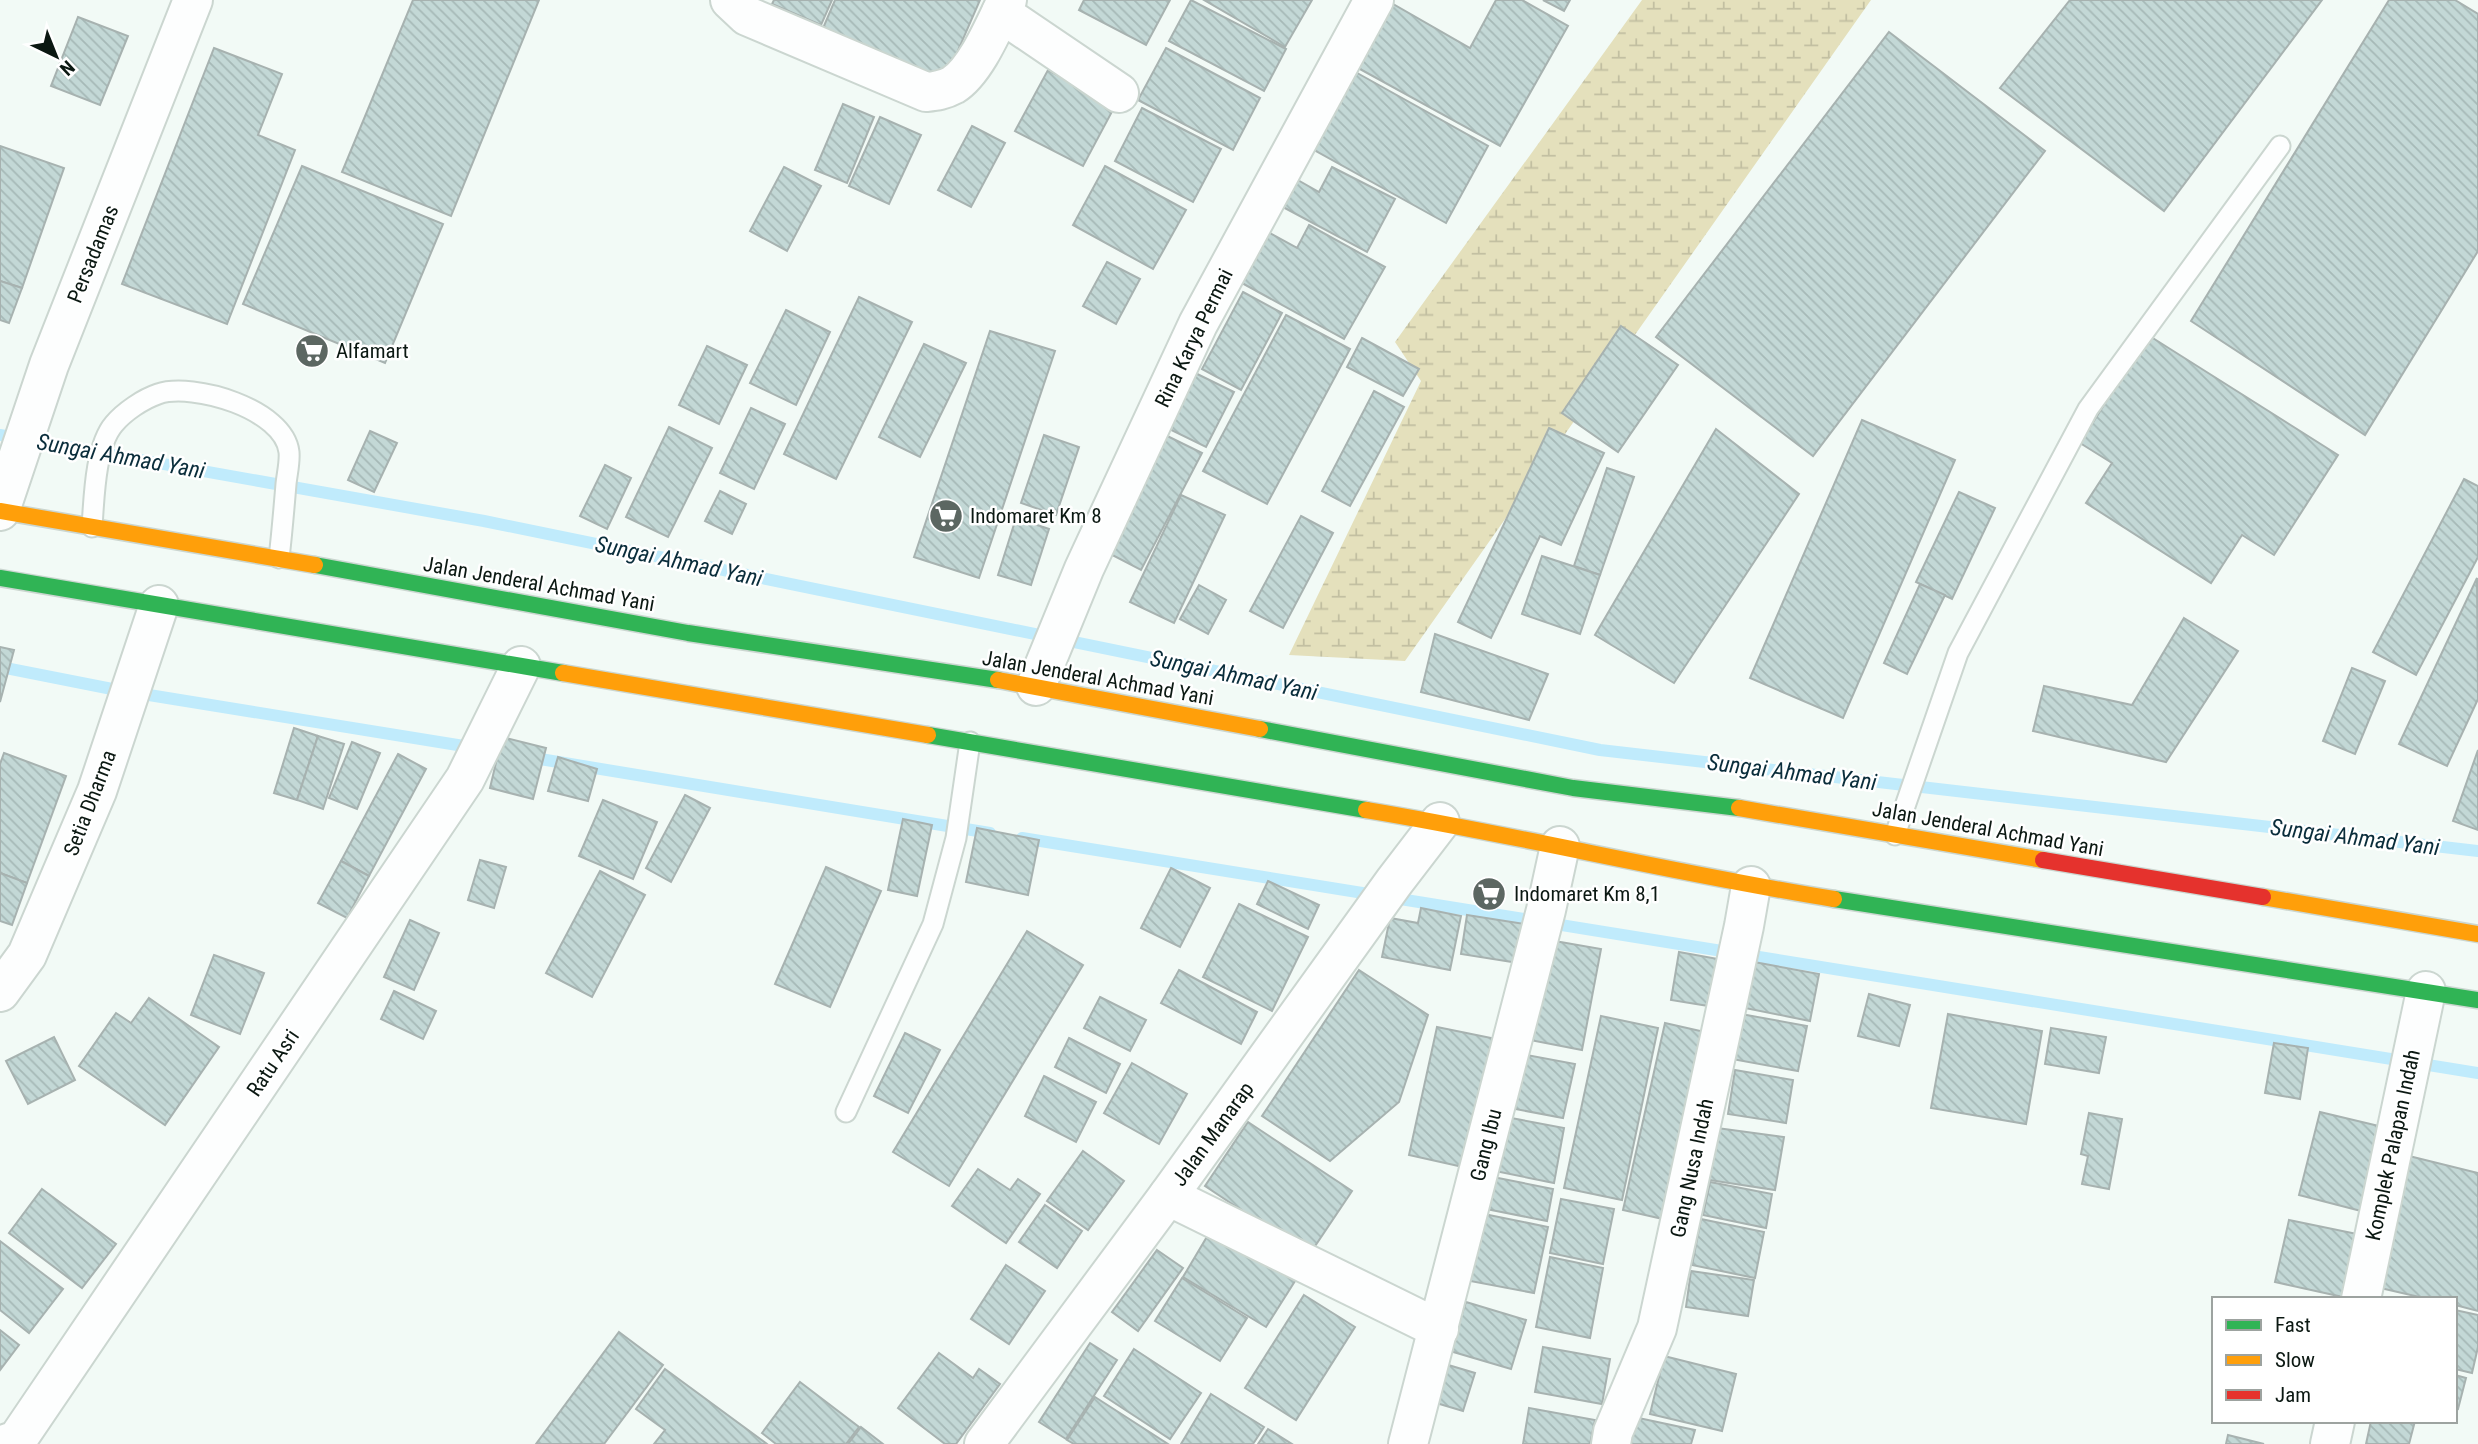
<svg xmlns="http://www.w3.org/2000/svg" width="2478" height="1444" viewBox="0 0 2478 1444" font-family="'Roboto Condensed',sans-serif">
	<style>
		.wetland { fill: url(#wetland-marsh) }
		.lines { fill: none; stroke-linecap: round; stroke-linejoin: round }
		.stream { stroke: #c0ebfc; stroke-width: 12 }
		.building { fill: url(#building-back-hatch); stroke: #a7b2b0; stroke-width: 2 }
		.lane-casing { stroke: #cbd6d0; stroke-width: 23 }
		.street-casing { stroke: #cbd6d0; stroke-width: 42 }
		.fast-casing { stroke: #cbd6d0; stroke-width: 19 }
		.slow-casing { stroke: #cbd6d0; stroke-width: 19 }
		.jam-casing { stroke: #cbd6d0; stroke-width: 19 }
		.lane { stroke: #fdfefe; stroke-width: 19 }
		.street { stroke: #fdfefe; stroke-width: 38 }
		.fast { stroke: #30b455; stroke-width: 16 }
		.slow { stroke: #ff9f0a; stroke-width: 16 }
		.jam { stroke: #e5322d; stroke-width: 16 }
		.labels { text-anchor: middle; stroke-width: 5; stroke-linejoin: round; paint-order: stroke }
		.street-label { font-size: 21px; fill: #0b1812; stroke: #fff }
		.poi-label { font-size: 21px; fill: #0b1812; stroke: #fff; text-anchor: start }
		.water-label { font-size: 23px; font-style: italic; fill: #0a2d3b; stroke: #fff }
	</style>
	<defs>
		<pattern id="wetland-marsh" width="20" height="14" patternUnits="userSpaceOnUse" patternTransform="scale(1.75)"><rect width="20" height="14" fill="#e4e0bc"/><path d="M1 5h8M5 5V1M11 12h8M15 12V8" fill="none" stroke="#c2bfa1"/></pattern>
		<pattern id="building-back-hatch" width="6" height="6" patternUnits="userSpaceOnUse" patternTransform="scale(1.75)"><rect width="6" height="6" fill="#c3d8d6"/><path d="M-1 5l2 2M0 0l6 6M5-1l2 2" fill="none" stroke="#a6b9b7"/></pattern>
	</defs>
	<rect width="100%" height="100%" fill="#f2faf6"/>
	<path class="wetland" d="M1642,0H1871L1405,661L1289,655L1421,381L1395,342Z"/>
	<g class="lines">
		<g class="stream">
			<path d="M0,435L484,521L1600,750L2478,851"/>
			<path d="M0,667L112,689L476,748"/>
			<path d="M528,757L990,833"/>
			<path d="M1022,838L2478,1073"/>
		</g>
	</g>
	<g class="building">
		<path d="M413,0H539L451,216L342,172Z"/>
		<path d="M774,0H832L821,25L772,4Z"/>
		<path d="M835,0H980L943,85L821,33Z"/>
		<path d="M1084,0H1170L1146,45L1079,10Z"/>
		<path d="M1191,0L1286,49L1264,91L1169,41Z"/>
		<path d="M1204,0H1312L1285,47Z"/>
		<path d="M1386,0L1470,48L1496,0H1522L1568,26L1500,146L1349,63Z"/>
		<path d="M1543,0H1570L1564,11Z"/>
		<path d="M2070,0H2322L2164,211L2000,88Z"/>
		<path d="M2389,0H2455L2478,14V251L2365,435L2191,321Z"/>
		<path d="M78,17L128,36L100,105L51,86Z"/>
		<path d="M1889,32L2045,151L1813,456L1656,337Z"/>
		<path d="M214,48L282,74L258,135L295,150L227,324L122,284Z"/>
		<path d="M1166,48L1260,98L1233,150L1138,100Z"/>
		<path d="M1350,69L1488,146L1446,223L1307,146Z"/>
		<path d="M1048,70L1115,106L1083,166L1015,131Z"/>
		<path d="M843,104L874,117L847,183L815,170Z"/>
		<path d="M1142,108L1221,149L1193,202L1115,161Z"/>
		<path d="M880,117L921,135L889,204L849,186Z"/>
		<path d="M972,126L1005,143L971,207L938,190Z"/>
		<path d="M0,146L64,168L22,288L0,281Z"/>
		<path d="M302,166L443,224L385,363L243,304Z"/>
		<path d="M1105,166L1186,210L1153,269L1073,225Z"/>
		<path d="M784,167L821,186L787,251L750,231Z"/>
		<path d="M1332,167L1395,199L1367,252L1281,206L1296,179L1319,192Z"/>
		<path d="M1309,225L1385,267L1344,339L1231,277L1259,227L1297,248Z"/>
		<path d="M1107,262L1140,279L1116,324L1083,306Z"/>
		<path d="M0,281L22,288L9,323L0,320Z"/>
		<path d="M1243,292L1282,313L1241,390L1202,369Z"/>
		<path d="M859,297L912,322L836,479L784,454Z"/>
		<path d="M786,310L830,332L796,405L750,383Z"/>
		<path d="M1286,315L1350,349L1267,504L1203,471Z"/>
		<path d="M1621,326L1678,365L1618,452L1562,413Z"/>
		<path d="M990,331L1055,351L979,578L914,557Z"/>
		<path d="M2148,335L2338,455L2274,555L2242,535L2211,583L2086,503L2112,463L2080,443Z"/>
		<path d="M1362,338L1419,369L1403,396L1347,367Z"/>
		<path d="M924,344L966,363L920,457L879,437Z"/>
		<path d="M707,346L747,365L719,424L679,405Z"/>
		<path d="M1185,368L1234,392L1206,447L1157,423Z"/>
		<path d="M1374,391L1404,407L1350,506L1322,491Z"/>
		<path d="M751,408L785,424L754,489L720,473Z"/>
		<path d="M1862,420L1955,460L1843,718L1750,678Z"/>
		<path d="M669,427L712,448L668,537L626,517Z"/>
		<path d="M1549,428L1604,453L1561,545L1540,536L1491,638L1458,622Z"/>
		<path d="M1716,429L1799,494L1674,683L1595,635Z"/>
		<path d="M1155,430L1202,453L1141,570L1095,546Z"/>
		<path d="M370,431L397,443L374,492L348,480Z"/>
		<path d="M1044,435L1079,447L1056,515L1021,503Z"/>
		<path d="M605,465L631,478L607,529L580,516Z"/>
		<path d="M1607,468L1634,477L1600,575L1574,566Z"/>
		<path d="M2464,479L2478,486V557L2416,675L2373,652Z"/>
		<path d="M720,491L746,504L732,534L705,521Z"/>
		<path d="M1959,492L1995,508L1952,599L1916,582Z"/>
		<path d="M1181,495L1225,515L1174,623L1130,602Z"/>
		<path d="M1301,516L1333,533L1283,628L1250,611Z"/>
		<path d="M1016,518L1049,529L1031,585L998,575Z"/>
		<path d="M1542,556L1600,575L1580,634L1522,614Z"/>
		<path d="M2477,578L2478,699L2447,766L2399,744Z"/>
		<path d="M1920,584L1945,595L1907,674L1884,663Z"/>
		<path d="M1199,585L1226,600L1208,634L1180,619Z"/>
		<path d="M2184,618L2238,651L2166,762L2033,731L2044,686L2132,705Z"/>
		<path d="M1435,634L1548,674L1529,720L1421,692Z"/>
		<path d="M0,647L14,650L0,702Z"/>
		<path d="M2352,668L2385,681L2355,754L2323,741Z"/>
		<path d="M294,728L318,736L297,800L274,793Z"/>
		<path d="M318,736L344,744L323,809L297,800Z"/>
		<path d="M502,737L546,748L533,799L490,788Z"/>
		<path d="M352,742L380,753L357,809L329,798Z"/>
		<path d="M2478,750V830L2453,821Z"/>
		<path d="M4,753L66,776L27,883L0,873V764Z"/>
		<path d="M398,754L426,769L369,876L341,861Z"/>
		<path d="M558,757L597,769L588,801L548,791Z"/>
		<path d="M685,795L710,808L671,882L646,868Z"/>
		<path d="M603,800L657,822L633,879L579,856Z"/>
		<path d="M903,819L932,825L917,896L888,890Z"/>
		<path d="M977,828L1039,840L1028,895L966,882Z"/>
		<path d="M480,860L506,867L494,908L468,900Z"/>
		<path d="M341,861L369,876L347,918L318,903Z"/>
		<path d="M826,867L881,891L830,1007L775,984Z"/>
		<path d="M1171,868L1210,888L1180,947L1141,928Z"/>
		<path d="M600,871L645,895L592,997L546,973Z"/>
		<path d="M0,873L27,883L12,925L0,921Z"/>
		<path d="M1268,881L1319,905L1308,929L1257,904Z"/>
		<path d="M1239,904L1308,937L1272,1011L1203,977Z"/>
		<path d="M1421,908L1461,916L1450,970L1382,957L1390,918L1418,923Z"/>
		<path d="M1467,915L1531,925L1525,964L1461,954Z"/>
		<path d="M410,920L439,933L414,990L384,977Z"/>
		<path d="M1027,931L1083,965L949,1186L893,1152Z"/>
		<path d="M1549,940L1601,949L1582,1050L1530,1040Z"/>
		<path d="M1679,952L1729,961L1721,1008L1671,1000Z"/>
		<path d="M214,955L264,973L240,1034L191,1015Z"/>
		<path d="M1754,962L1819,974L1810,1021L1745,1008Z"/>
		<path d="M1179,970L1257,1012L1241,1044L1161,1003Z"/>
		<path d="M1359,970L1428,1015L1399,1102L1330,1161L1262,1116Z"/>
		<path d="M394,991L436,1011L423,1039L381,1019Z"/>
		<path d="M1869,994L1910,1005L1899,1046L1858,1036Z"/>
		<path d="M1100,997L1146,1020L1130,1051L1084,1028Z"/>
		<path d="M149,998L219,1047L165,1125L79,1066L116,1013L131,1023Z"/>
		<path d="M1741,1014L1807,1026L1798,1071L1732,1059Z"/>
		<path d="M1948,1014L2042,1031L2026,1124L1931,1108Z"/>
		<path d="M1601,1016L1658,1028L1622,1200L1564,1188Z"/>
		<path d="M1665,1023L1718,1035L1676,1222L1623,1210Z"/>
		<path d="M1437,1027L1501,1040L1472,1169L1409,1155Z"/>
		<path d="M2051,1028L2106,1037L2099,1073L2045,1064Z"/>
		<path d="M905,1033L940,1050L908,1113L874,1096Z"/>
		<path d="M54,1037L75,1080L28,1104L6,1061Z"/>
		<path d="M1069,1038L1120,1064L1106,1093L1055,1067Z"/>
		<path d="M2274,1043L2308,1048L2300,1099L2265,1093Z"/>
		<path d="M1521,1054L1575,1064L1563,1118L1510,1108Z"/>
		<path d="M1132,1063L1187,1094L1159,1144L1104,1113Z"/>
		<path d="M1735,1070L1793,1080L1786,1123L1728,1114Z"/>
		<path d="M1044,1076L1096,1102L1076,1142L1025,1116Z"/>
		<path d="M2320,1112L2383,1127L2361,1211L2299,1195Z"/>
		<path d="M2089,1113L2122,1119L2109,1189L2082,1184L2088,1156L2081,1154Z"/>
		<path d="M1506,1117L1564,1128L1554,1183L1495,1171Z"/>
		<path d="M1248,1122L1352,1191L1309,1255L1205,1186Z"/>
		<path d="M1717,1128L1784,1137L1775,1190L1709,1180Z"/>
		<path d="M1083,1151L1124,1181L1088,1230L1047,1201Z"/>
		<path d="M2409,1156L2478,1173V1311L2455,1305V1299H2428L2376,1287Z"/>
		<path d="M978,1169L1010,1190L1018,1179L1040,1194L1006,1243L952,1206Z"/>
		<path d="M1488,1176L1553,1189L1547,1221L1481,1208Z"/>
		<path d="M1710,1182L1772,1194L1766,1228L1703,1215Z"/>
		<path d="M42,1189L116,1244L82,1288L9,1233Z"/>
		<path d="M1561,1199L1614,1209L1603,1264L1550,1253Z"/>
		<path d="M1045,1205L1082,1231L1057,1268L1019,1242Z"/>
		<path d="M1479,1213L1548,1227L1534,1293L1465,1280Z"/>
		<path d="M1701,1219L1764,1232L1755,1278L1692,1265Z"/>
		<path d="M2289,1220L2357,1234L2343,1297L2275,1282Z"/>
		<path d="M1211,1230L1295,1281L1266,1327L1183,1277Z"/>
		<path d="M0,1241L63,1289L29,1333L0,1310Z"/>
		<path d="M1157,1250L1183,1268L1138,1331L1112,1312Z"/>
		<path d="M1550,1257L1603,1268L1590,1338L1536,1327Z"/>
		<path d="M1006,1265L1045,1291L1009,1344L971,1319Z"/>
		<path d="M1691,1271L1754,1280L1748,1316L1686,1307Z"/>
		<path d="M1182,1278L1247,1318L1220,1361L1155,1321Z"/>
		<path d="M1304,1295L1355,1327L1296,1420L1245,1388Z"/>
		<path d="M1466,1302L1526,1320L1511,1369L1450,1351Z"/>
		<path d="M2455,1310L2478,1315V1347L2472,1373L2455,1369Z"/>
		<path d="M0,1330L19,1345L0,1370Z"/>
		<path d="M619,1332L663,1365L604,1444H536Z"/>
		<path d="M1090,1343L1117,1360L1066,1439L1039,1422Z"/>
		<path d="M1543,1347L1610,1359L1602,1404L1535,1392Z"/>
		<path d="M1134,1349L1201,1393L1170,1439L1104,1396Z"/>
		<path d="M939,1353L973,1378L979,1369L1000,1384L956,1444H945L898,1408Z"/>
		<path d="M1664,1356L1736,1374L1722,1431L1650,1414Z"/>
		<path d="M1445,1364L1475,1373L1463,1411L1433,1402Z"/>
		<path d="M665,1369L767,1444H654L665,1430L636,1409Z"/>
		<path d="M2455,1375L2466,1378L2458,1409L2455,1408Z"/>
		<path d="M800,1382L859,1427L846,1444H776L762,1433Z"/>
		<path d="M1211,1394L1264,1427L1253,1444H1181Z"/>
		<path d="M1095,1397L1168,1444H1074L1067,1440Z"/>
		<path d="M1529,1408L1595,1420L1590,1444H1523Z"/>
		<path d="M1634,1417L1695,1430L1691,1444H1628Z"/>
		<path d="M2371,1421H2415L2409,1444H2366Z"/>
		<path d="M861,1427L883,1444H848Z"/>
		<path d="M1268,1429L1292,1444H1258Z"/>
		<path d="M2228,1435L2264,1444H2226Z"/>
	</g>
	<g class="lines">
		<g class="lane-casing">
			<g id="lane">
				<path d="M92,527C94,499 95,446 114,424C124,412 143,399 158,394C193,382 284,409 289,452C290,462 287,474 286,484C284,508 282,533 279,558"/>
				<path d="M1895,835L1958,653L2088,409L2280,146"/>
				<path d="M846,1112L933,924L956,838L970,742"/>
			</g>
		</g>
		<g class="street-casing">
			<g id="street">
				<path d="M730,0L747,16L926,92C936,91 944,90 953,85C976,71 995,24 1007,0"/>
				<path d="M1001,13L1119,93"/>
				<path d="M0,511L49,365L193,0"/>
				<path d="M1036,686L1084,569L1198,324L1374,0"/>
				<path d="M0,992L27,955L97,791L159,605"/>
				<path d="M1168,1196L1439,1329"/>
				<path d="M2361,1299L2426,991"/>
				<path d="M5,1444L17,1440L465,779L521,666"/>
				<path d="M984,1444L1168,1196L1394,882L1440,822"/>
				<path d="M1408,1444L1546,910L1560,846"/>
				<path d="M1611,1444L1613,1432L1657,1328L1744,926L1751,886"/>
				<path d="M2330,1444L2335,1421"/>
			</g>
		</g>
		<g class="fast-casing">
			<g id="fast">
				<path d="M315,565L688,633L998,680"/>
				<path d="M0,578L563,673"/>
				<path d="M1260,729L1573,788L1739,808"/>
				<path d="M928,735L1366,810"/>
				<path d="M1834,899L2478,1000"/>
			</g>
		</g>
		<g class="slow-casing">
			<g id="slow">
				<path d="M0,511L315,565"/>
				<path d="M563,673L928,735"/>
				<path d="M998,680L1260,729"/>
				<path d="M1739,808L2043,860"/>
				<path d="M1366,810C1523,836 1677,874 1834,899"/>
				<path d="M2263,897L2478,934"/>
			</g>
		</g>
		<g class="jam-casing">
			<path id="jam" d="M2043,860L2263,897"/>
		</g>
		<use href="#lane" class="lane"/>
		<use href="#street" class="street"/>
		<use href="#fast" class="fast"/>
		<use href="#slow" class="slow"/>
		<use href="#jam" class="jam"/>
	</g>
	<defs>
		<g id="supermarket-disc" transform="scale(1.75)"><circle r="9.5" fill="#5c6762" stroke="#fff"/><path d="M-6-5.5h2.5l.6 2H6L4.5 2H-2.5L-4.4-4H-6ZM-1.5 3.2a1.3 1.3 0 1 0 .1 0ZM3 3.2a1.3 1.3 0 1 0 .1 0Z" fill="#fff"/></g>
	</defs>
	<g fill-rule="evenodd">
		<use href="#supermarket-disc" x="312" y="351"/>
		<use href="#supermarket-disc" x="946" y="516"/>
		<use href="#supermarket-disc" x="1489" y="894"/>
	</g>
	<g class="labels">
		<g class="street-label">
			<text transform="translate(93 254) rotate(-68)" y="7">Persadamas</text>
			<text transform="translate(1194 338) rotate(-64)" y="7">Rina Karya Permai</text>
			<text transform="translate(539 584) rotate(10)" y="7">Jalan Jenderal Achmad Yani</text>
			<text transform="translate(1098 678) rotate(10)" y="7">Jalan Jenderal Achmad Yani</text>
			<text transform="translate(90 803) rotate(-69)" y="7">Setia Dharma</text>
			<text transform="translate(1988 829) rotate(10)" y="7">Jalan Jenderal Achmad Yani</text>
			<text transform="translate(273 1063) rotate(-56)" y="7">Ratu Asri</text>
			<text transform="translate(1213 1134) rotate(-54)" y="7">Jalan Manarap</text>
			<text transform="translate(1486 1145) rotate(-76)" y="7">Gang Ibu</text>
			<text transform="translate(2393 1145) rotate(-78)" y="7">Komplek Palapan Indah</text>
			<text transform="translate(1692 1168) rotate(-78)" y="7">Gang Nusa Indah</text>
		</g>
		<g class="poi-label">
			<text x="336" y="358">Alfamart</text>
			<text x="970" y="523">Indomaret Km 8</text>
			<text x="1514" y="901">Indomaret Km 8,1</text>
		</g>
		<g class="water-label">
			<text transform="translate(121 456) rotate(10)" y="8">Sungai Ahmad Yani</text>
			<text transform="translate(679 561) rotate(12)" y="8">Sungai Ahmad Yani</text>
			<text transform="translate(1234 675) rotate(12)" y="8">Sungai Ahmad Yani</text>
			<text transform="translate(1792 772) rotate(7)" y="8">Sungai Ahmad Yani</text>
			<text transform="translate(2355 837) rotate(7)" y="8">Sungai Ahmad Yani</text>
		</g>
	</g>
	<rect x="2212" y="1297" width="245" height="126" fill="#ffffff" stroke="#9da3a0" stroke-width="2"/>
	<rect x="2226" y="1320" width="35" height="10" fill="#30b455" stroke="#9da3a0" stroke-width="2"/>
	<text x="2275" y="1332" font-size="21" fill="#0b1812">Fast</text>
	<rect x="2226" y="1355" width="35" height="10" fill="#ff9f0a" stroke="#9da3a0" stroke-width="2"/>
	<text x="2275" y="1367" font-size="21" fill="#0b1812">Slow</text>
	<rect x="2226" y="1390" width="35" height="10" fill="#e5322d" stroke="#9da3a0" stroke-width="2"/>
	<text x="2275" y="1402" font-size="21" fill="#0b1812">Jam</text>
	<g transform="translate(56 56) rotate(137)" stroke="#ffffff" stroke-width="5" paint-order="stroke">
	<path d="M0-5L12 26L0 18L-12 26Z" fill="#0b1812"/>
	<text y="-10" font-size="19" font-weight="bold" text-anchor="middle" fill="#0b1812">N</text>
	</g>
</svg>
